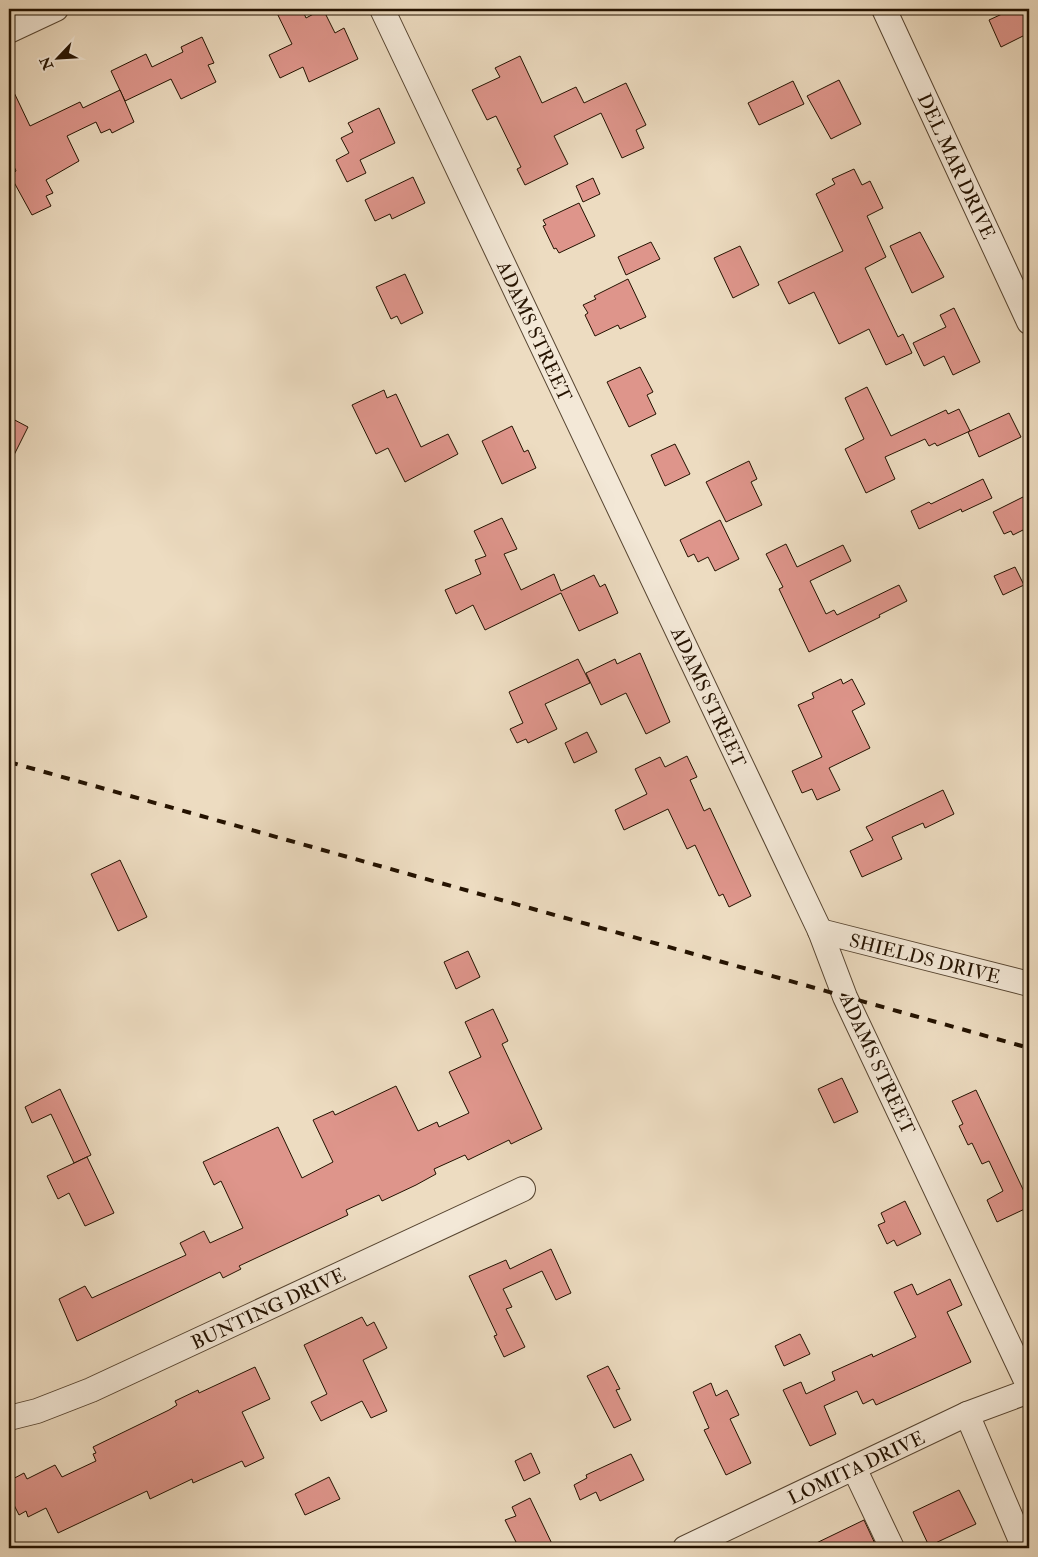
<svg xmlns="http://www.w3.org/2000/svg" width="1038" height="1557" viewBox="0 0 1038 1557" font-family="'IM FELL Double Pica',serif">
	<style>
		.building { fill: #de958b; stroke: #241200 }
		.lines { fill: none; stroke-linecap: round; stroke-linejoin: round }
		.minor-casing { stroke: #564430; stroke-width: 26 }
		.minor { stroke: #f3e8d7; stroke-width: 24 }
		.rail { stroke: #241200; stroke-width: 4; stroke-dasharray: 9 9; stroke-linecap: butt }
		.labels { text-anchor: middle; stroke-width: 5; stroke-linejoin: round; paint-order: stroke }
		.street-label { font-size: 19px; fill: #241200; stroke: #f3e8d7 }
	</style>
	<rect width="100%" height="100%" fill="#eddcc1"/>
	<filter id="stains"><feTurbulence type="fractalNoise" baseFrequency=".004" numOctaves="4"/><feColorMatrix values="0 0 0 0 .2 0 0 0 0 .09 0 0 0 0 .02 0 0 0 .5 -.17"/></filter>
	<radialGradient id="worn" r=".72"><stop offset=".6" stop-color="#630" stop-opacity="0"/><stop offset="1" stop-color="#630" stop-opacity=".3"/></radialGradient>
	<g class="building">
		<path d="M275,9H302L306,18L323,9L335,33L344,28L358,59L309,82L303,67L280,78L269,55L292,44Z"/>
		<path d="M1000,9H1029V33L1001,47L989,20L1002,14Z"/>
		<path d="M202,37L214,63L208,65L216,82L181,99L171,79L125,101L111,71L146,54L152,67L183,52L181,47Z"/>
		<path d="M520,56L542,103L576,87L584,103L626,83L646,125L636,130L644,148L622,158L601,113L554,136L568,164L525,185L517,169L521,167L496,116L487,120L472,90L500,77L495,68Z"/>
		<path d="M839,80L861,124L831,139L807,96Z"/>
		<path d="M793,81L804,104L759,125L748,103Z"/>
		<path d="M9,82L30,126L80,102L83,108L120,90L134,122L112,133L110,129L101,133L96,122L67,136L79,161L46,180L53,193L46,196L51,206L32,215L10,175L16,171L9,155Z"/>
		<path d="M379,108L395,143L360,160L366,173L347,182L336,160L349,153L341,138L353,132L348,123Z"/>
		<path d="M854,169L862,185L870,181L883,208L867,216L886,257L865,268L898,337L903,334L912,353L886,365L869,329L839,344L814,292L789,304L778,282L843,251L816,194L835,184L832,179Z"/>
		<path d="M413,177L425,203L392,219L390,214L375,221L365,200Z"/>
		<path d="M593,178L600,194L583,202L576,186Z"/>
		<path d="M579,203L595,236L559,253L556,248L554,249L543,226L546,225L543,220Z"/>
		<path d="M920,232L944,277L912,293L890,246Z"/>
		<path d="M651,242L660,259L626,275L618,257Z"/>
		<path d="M740,246L759,285L733,298L714,258Z"/>
		<path d="M405,274L423,313L401,324L397,316L391,319L376,287Z"/>
		<path d="M628,279L646,317L620,329L618,325L595,336L585,315L588,313L583,305L596,299L594,296Z"/>
		<path d="M954,308L980,362L953,375L944,356L924,366L913,343L946,327L940,315Z"/>
		<path d="M640,367L653,392L647,395L656,414L629,427L607,382Z"/>
		<path d="M867,387L891,436L946,410L948,414L959,409L970,431L937,446L935,443L929,446L925,439L885,457L895,479L866,493L845,449L864,439L845,398Z"/>
		<path d="M384,390L387,398L396,394L421,447L448,434L458,454L405,482L388,448L376,454L352,405Z"/>
		<path d="M1009,413L1021,437L979,457L968,432Z"/>
		<path d="M9,417L28,427L9,465Z"/>
		<path d="M512,426L524,452L528,450L536,468L502,484L482,441Z"/>
		<path d="M675,444L690,474L665,486L651,455Z"/>
		<path d="M749,461L757,479L751,482L762,505L726,522L706,482Z"/>
		<path d="M983,479L992,498L962,512L961,509L919,529L911,511L929,502L931,504Z"/>
		<path d="M1029,494V527L1013,535L1011,531L1004,534L993,512Z"/>
		<path d="M502,518L517,549L504,554L521,590L554,574L561,591L594,575L600,587L605,584L618,613L579,631L561,593L485,630L473,605L456,614L445,590L481,574L475,560L486,556L474,531Z"/>
		<path d="M720,520L739,559L715,571L708,557L698,562L694,554L688,557L680,540Z"/>
		<path d="M786,544L797,567L843,545L851,561L810,581L826,614L834,610L837,615L899,585L907,601L879,615L880,617L809,652L779,589L783,587L766,554Z"/>
		<path d="M1015,567L1024,585L1003,595L994,576Z"/>
		<path d="M640,653L670,722L646,734L626,693L601,705L586,673L615,659L617,664Z"/>
		<path d="M578,659L590,683L545,704L557,729L528,743L526,739L517,743L510,729L523,723L509,692Z"/>
		<path d="M841,679L843,684L852,679L865,704L852,711L870,748L829,768L840,790L817,800L812,789L802,793L792,771L822,757L798,705L814,698L812,693Z"/>
		<path d="M587,732L597,752L574,763L565,743Z"/>
		<path d="M687,756L697,777L690,780L704,811L710,808L751,896L729,907L723,894L719,896L695,845L687,849L668,809L624,830L615,810L647,794L635,769L660,757L665,767Z"/>
		<path d="M943,790L954,814L925,828L923,823L892,837L902,859L862,877L850,851L873,840L866,827Z"/>
		<path d="M120,860L147,917L118,931L91,874Z"/>
		<path d="M468,951L480,977L456,989L444,962Z"/>
		<path d="M493,1009L508,1041L502,1044L542,1129L511,1144L509,1140L468,1160L465,1155L434,1169L436,1174L416,1185L382,1201L379,1195L346,1210L348,1215L239,1266L241,1269L223,1278L220,1272L77,1341L59,1299L85,1286L92,1298L186,1255L180,1243L204,1231L210,1243L243,1228L221,1181L214,1185L203,1162L278,1127L302,1178L333,1162L313,1120L333,1111L335,1115L396,1086L418,1131L437,1122L439,1127L469,1113L449,1072L481,1057L465,1022Z"/>
		<path d="M842,1078L858,1112L834,1123L818,1089Z"/>
		<path d="M60,1089L91,1155L74,1163L51,1114L32,1123L25,1107Z"/>
		<path d="M976,1090L1029,1202V1207L997,1222L987,1200L1003,1191L989,1161L982,1164L972,1143L968,1145L959,1126L963,1124L952,1101Z"/>
		<path d="M87,1157L114,1213L85,1226L69,1193L58,1199L47,1176Z"/>
		<path d="M905,1201L921,1234L897,1246L894,1240L887,1244L878,1225L885,1222L881,1213Z"/>
		<path d="M551,1249L571,1293L556,1300L542,1271L503,1289L512,1307L506,1309L525,1347L504,1357L494,1336L497,1335L469,1276L506,1260L510,1269Z"/>
		<path d="M950,1279L962,1305L947,1312L971,1362L876,1405L873,1399L863,1404L857,1391L824,1406L836,1434L810,1446L783,1390L801,1382L806,1394L835,1380L832,1372L872,1354L873,1357L916,1337L894,1292L912,1284L917,1295Z"/>
		<path d="M362,1317L367,1326L374,1322L387,1348L363,1360L387,1411L371,1418L362,1401L321,1421L311,1402L327,1394L304,1345Z"/>
		<path d="M800,1334L810,1354L784,1366L775,1346Z"/>
		<path d="M608,1366L620,1389L616,1390L631,1420L614,1428L587,1376Z"/>
		<path d="M255,1367L270,1399L242,1412L264,1458L245,1467L242,1461L193,1483L192,1479L150,1499L147,1491L58,1533L46,1508L28,1517L26,1511L19,1515L9,1495V1481L24,1473L27,1479L55,1465L62,1477L96,1461L93,1454L96,1453L93,1447L169,1410L177,1405L175,1401L198,1390L199,1393Z"/>
		<path d="M711,1383L716,1396L727,1390L739,1415L730,1419L751,1463L726,1475L704,1430L709,1428L693,1392Z"/>
		<path d="M531,1453L540,1473L524,1481L515,1461Z"/>
		<path d="M631,1454L644,1480L600,1501L596,1492L580,1500L574,1485L587,1478L586,1475Z"/>
		<path d="M329,1477L340,1499L305,1515L295,1494Z"/>
		<path d="M959,1490L976,1524L929,1546L913,1512Z"/>
		<path d="M530,1498L554,1548H519L505,1520L516,1516L512,1507Z"/>
		<path d="M864,1520L877,1548H806Z"/>
	</g>
	<g class="lines">
		<g class="minor-casing">
			<g id="minor">
				<path d="M382,9L820,931L845,997L1029,1387"/>
				<path d="M884,9L1029,322"/>
				<path d="M9,31L56,9"/>
				<path d="M820,931L1029,984"/>
				<path d="M967,1414L1024,1548"/>
				<path d="M9,1418L37,1411L91,1390L523,1189"/>
				<path d="M854,1468L892,1548"/>
				<path d="M685,1548L967,1414L1029,1391"/>
			</g>
		</g>
		<use href="#minor" class="minor"/>
		<path class="rail" d="M9,762L1029,1048"/>
	</g>
	<g class="labels">
		<g class="street-label">
			<text transform="translate(957 166) rotate(65)" y="7">DEL MAR DRIVE</text>
			<text transform="translate(535 331) rotate(65)" y="7">ADAMS STREET</text>
			<text transform="translate(709 697) rotate(65)" y="7">ADAMS STREET</text>
			<text transform="translate(925 958) rotate(14)" y="7">SHIELDS DRIVE</text>
			<text transform="translate(878 1064) rotate(65)" y="7">ADAMS STREET</text>
			<text transform="translate(268 1308) rotate(-25)" y="7">BUNTING DRIVE</text>
			<text transform="translate(856 1467) rotate(-25)" y="7">LOMITA DRIVE</text>
		</g>
	</g>
	<rect width="1038" height="1557" fill="none" stroke="#eddcc1" stroke-width="30"/>
	<rect x="10" y="10" width="1018" height="1537" fill="none" stroke="#241200" stroke-width="2.5"/>
	<rect x="15" y="15" width="1008" height="1527" fill="none" stroke="#241200"/>
	<g transform="translate(58 58) rotate(245)" stroke="#f3e8d7" stroke-width="4" paint-order="stroke">
	<path d="M0-4L9 19L0 12L-9 19Z" fill="#241200"/>
	<text y="-8" font-size="14" font-weight="bold" text-anchor="middle" fill="#241200">N</text>
	</g>
	<rect width="100%" height="100%" filter="url(#stains)"/>
	<rect width="100%" height="100%" fill="url(#worn)"/>
</svg>
